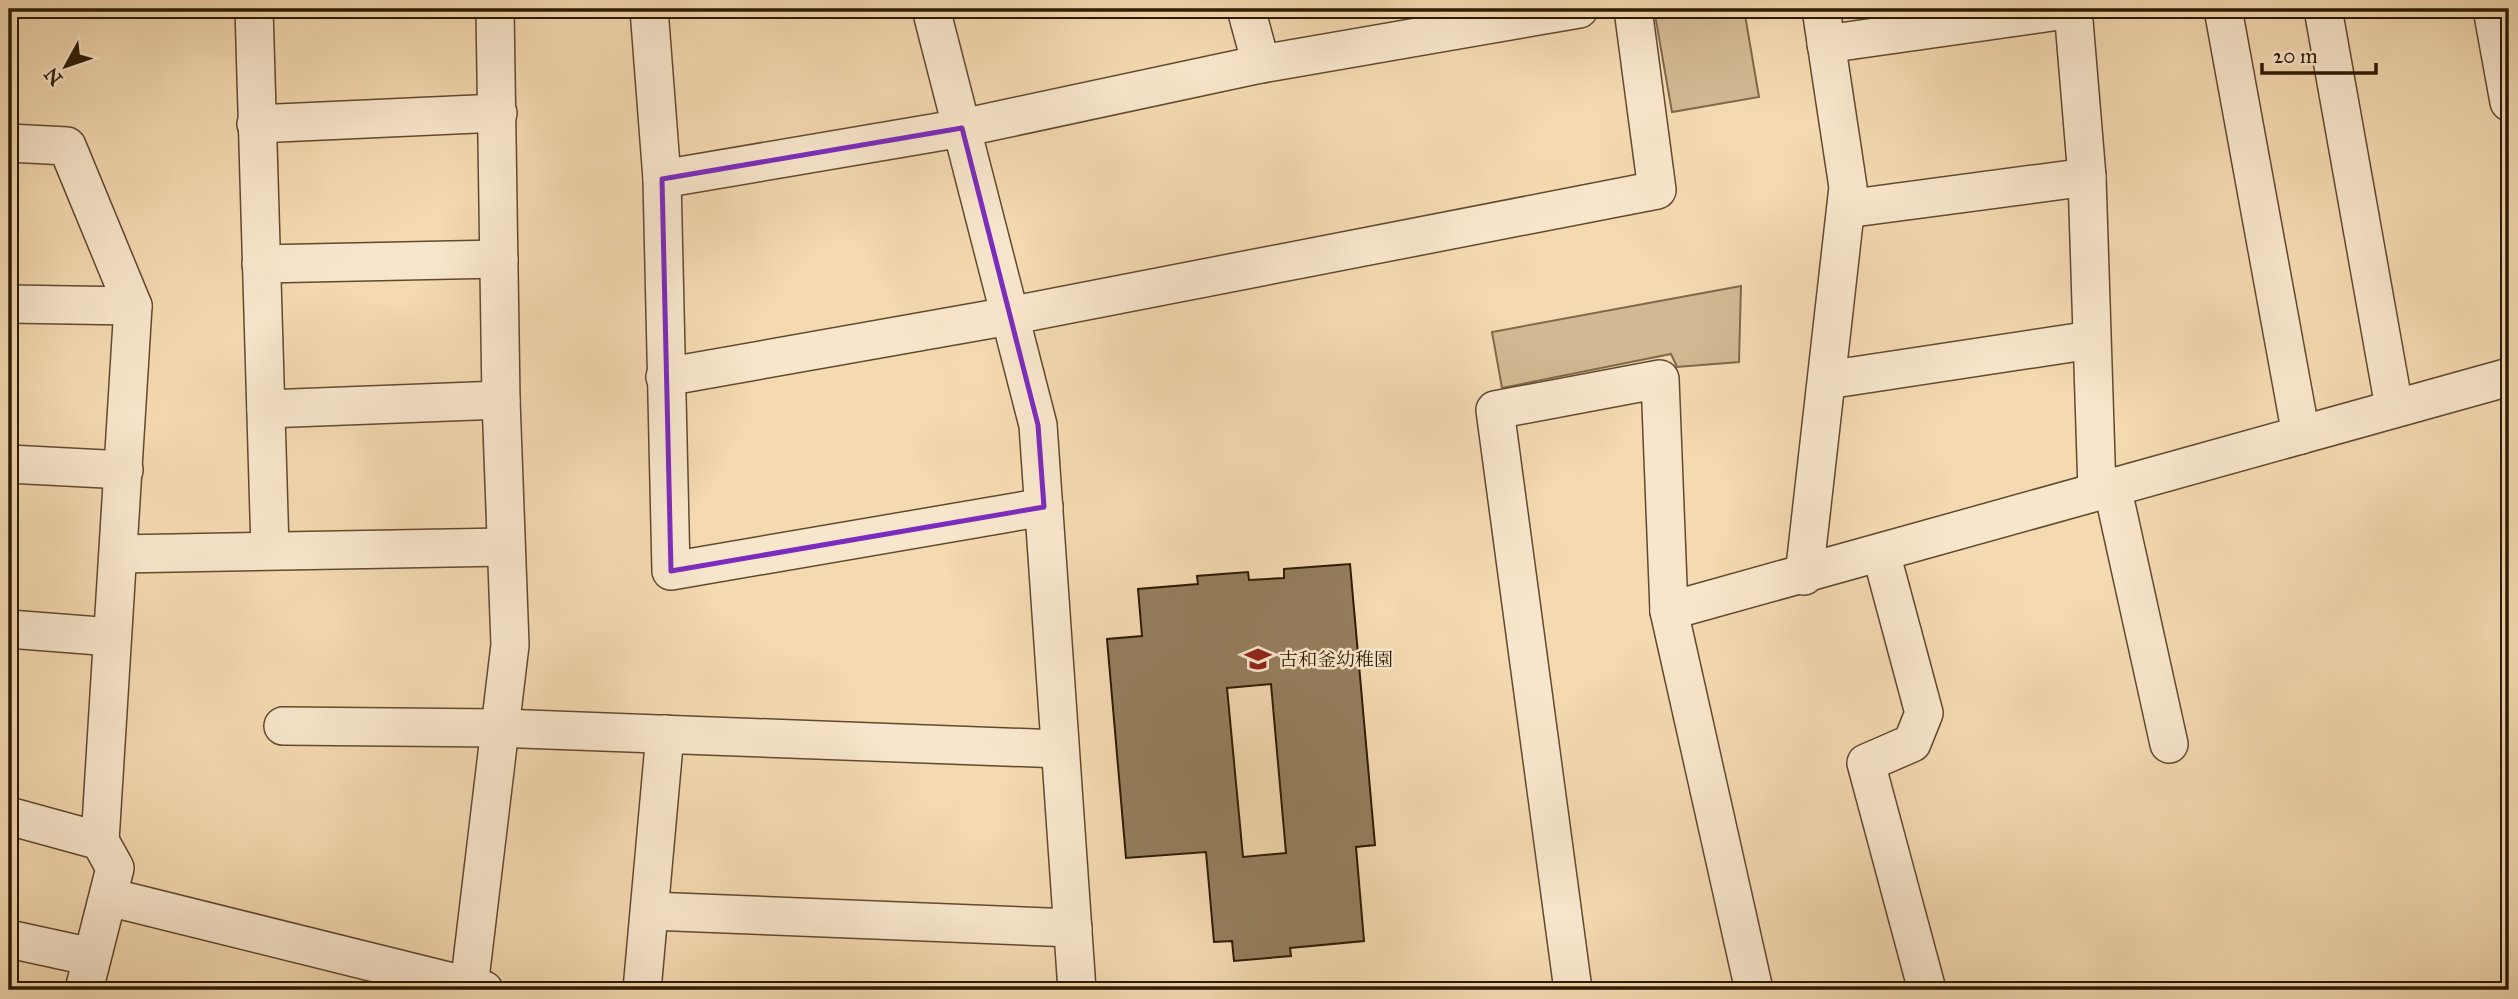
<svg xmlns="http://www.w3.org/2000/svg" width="2518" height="999" viewBox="0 0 2518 999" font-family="'IM FELL Great Primer','Noto Serif JP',serif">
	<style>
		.green { fill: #d2b993; stroke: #806a4a; stroke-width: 2 }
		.building { fill: #957e5d; stroke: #2e1b02; stroke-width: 2; fill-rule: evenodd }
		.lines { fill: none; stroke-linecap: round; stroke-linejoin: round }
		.minor-casing { stroke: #604a2e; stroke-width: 40 }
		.minor { stroke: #f8e6cc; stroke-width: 37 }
		.marked { fill: none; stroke: #7b2cbf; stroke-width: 5; stroke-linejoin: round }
		.labels { text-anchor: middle; stroke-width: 5; stroke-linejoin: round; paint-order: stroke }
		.poi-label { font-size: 19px; fill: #2e1b02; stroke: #f8e6cc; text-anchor: start }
	</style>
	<rect width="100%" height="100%" fill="#f4d9b1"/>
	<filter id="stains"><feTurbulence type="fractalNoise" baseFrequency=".00286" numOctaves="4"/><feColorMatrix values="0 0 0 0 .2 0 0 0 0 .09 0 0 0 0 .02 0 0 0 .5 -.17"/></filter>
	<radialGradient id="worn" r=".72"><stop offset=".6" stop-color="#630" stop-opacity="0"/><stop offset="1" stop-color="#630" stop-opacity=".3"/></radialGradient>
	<g class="green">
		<path d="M1654,9H1744L1759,97L1672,112Z"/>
		<path d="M1741,286L1739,362L1677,367L1671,354L1502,388L1492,332Z"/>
	</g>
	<path class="building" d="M1350,564L1375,845L1356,847L1364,941L1290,948L1291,956L1234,961L1232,941L1214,942L1206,852L1126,858L1107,639L1142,636L1138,589L1198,584L1197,576L1248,572L1249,580L1284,578V569ZM1271,684L1286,853L1243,857L1227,688Z"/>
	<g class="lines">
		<g class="minor-casing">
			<g id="minor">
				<path d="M254,9L270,550"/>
				<path d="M649,9L662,179L671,571L1044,507"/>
				<path d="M931,9L1038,425L1077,990"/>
				<path d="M1246,9L1261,64"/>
				<path d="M2223,9L2301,435"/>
				<path d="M2323,9L2394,407"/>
				<path d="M2492,9L2509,102"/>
				<path d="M1826,44L2073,9L2087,177L2097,491"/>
				<path d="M256,124L498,113"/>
				<path d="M9,143L67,146L133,306L100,841"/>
				<path d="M662,179L962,128L1261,64L1579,9"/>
				<path d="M1846,209L2087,177"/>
				<path d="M261,264L499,259"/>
				<path d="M9,304L133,306"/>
				<path d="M665,377L1009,316L1657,190L1633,9"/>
				<path d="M1827,380L2091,340"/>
				<path d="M266,409L501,400"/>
				<path d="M9,464L124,470"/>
				<path d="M2112,486L2169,744"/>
				<path d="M1881,553L1924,713L1912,743L1866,763L1927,990"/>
				<path d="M119,554L505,547"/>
				<path d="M1804,576L1848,187L1821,9"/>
				<path d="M1669,611L2509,377"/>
				<path d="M9,629L112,637"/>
				<path d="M283,726L498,728L1060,749"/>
				<path d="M9,816L100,841L115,868L84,990"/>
				<path d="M109,897L484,990"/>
				<path d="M650,911L1073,928"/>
				<path d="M9,939L92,957"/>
				<path d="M469,987L510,645L501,400L495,9"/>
				<path d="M642,990L665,734"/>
				<path d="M1573,990L1495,410L1660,379L1669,611L1754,990"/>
			</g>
		</g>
		<use href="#minor" class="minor"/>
	</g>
	<path class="marked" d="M962,128L1038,425L1044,507L671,571L662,179Z"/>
	<defs>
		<g id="school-bare" transform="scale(2.1)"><path d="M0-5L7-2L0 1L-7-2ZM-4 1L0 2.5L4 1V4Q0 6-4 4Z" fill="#8f2418" stroke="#f8e6cc" stroke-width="2.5" paint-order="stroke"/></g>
	</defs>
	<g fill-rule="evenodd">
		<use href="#school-bare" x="1258" y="659"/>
	</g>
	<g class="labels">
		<g class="poi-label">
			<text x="1279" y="666">古和釜幼稚園</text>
		</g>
	</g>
	<rect width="2518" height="999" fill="none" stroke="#f4d9b1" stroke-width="35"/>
	<rect x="10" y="10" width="2497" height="978" fill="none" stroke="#2e1b02" stroke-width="3.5"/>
	<rect x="18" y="18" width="2483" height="964" fill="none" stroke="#2e1b02" stroke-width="2"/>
	<g transform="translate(66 66) rotate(230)" stroke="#f8e6cc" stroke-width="5" paint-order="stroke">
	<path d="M0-5L12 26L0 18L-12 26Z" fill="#2e1b02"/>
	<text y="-10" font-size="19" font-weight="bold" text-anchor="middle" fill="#2e1b02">N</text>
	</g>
	<path d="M2262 63v10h114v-10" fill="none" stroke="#2e1b02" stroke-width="3.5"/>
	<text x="2273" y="63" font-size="21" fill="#2e1b02" stroke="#f8e6cc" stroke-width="5" paint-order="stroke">20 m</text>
	<rect width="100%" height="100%" filter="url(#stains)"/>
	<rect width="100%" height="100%" fill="url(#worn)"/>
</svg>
